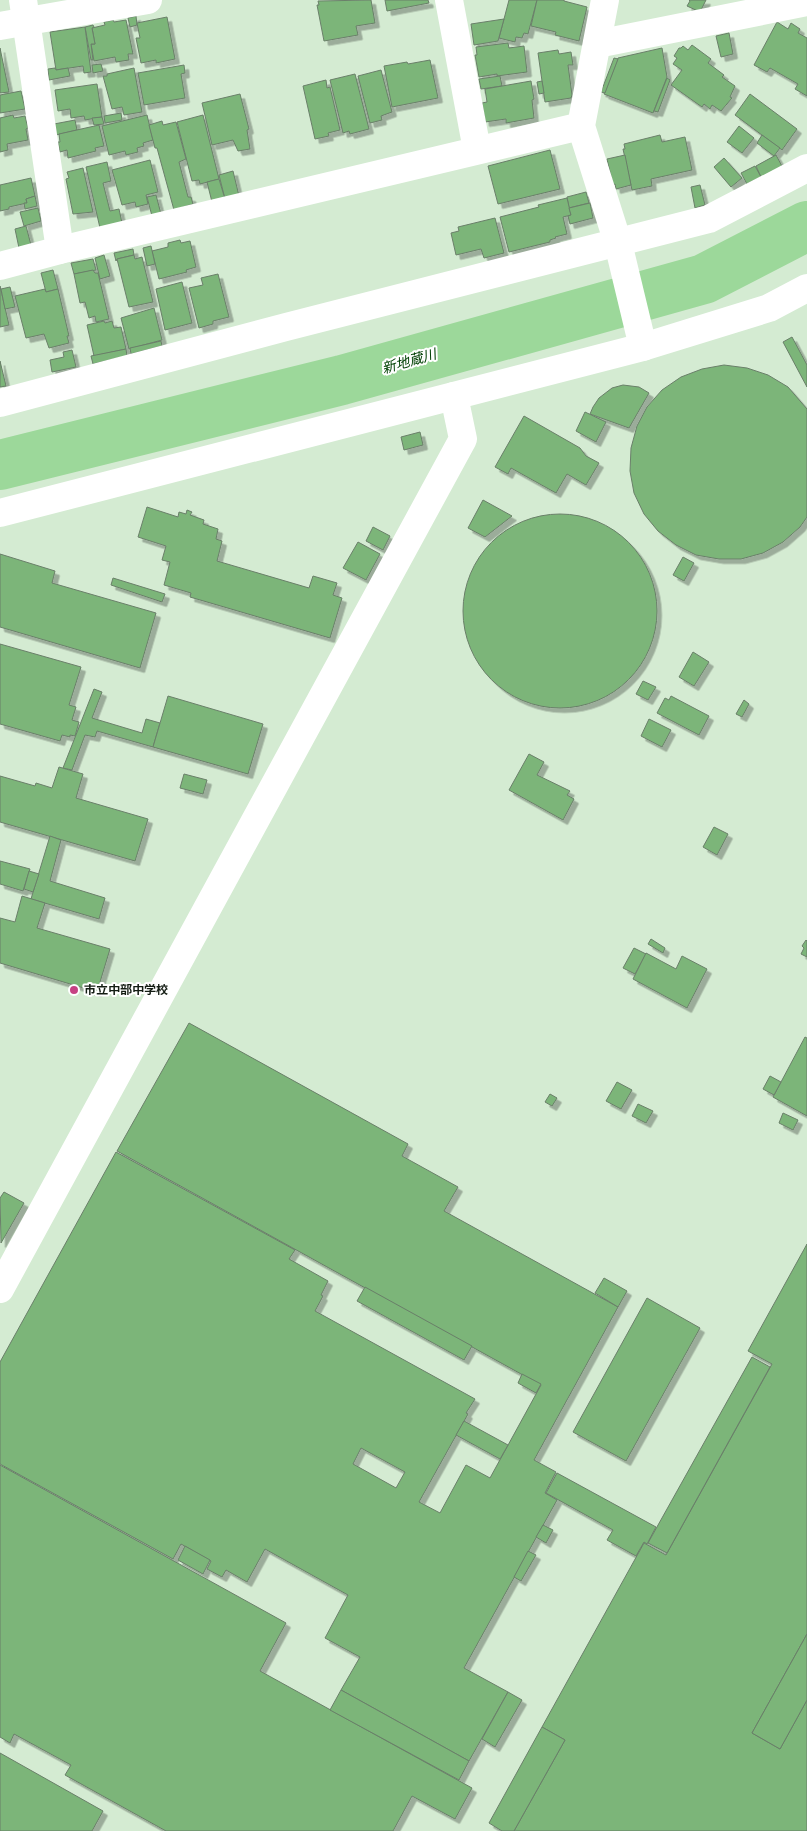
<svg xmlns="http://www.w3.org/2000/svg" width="807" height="1831" viewBox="0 0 807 1831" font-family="'Public Sans','Noto Sans JP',sans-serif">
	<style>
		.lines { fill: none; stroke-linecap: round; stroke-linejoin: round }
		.river { stroke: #9cd89a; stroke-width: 50 }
		.building { fill: #7bb579; stroke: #6a7f69; fill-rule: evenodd; filter: url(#shadow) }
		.minor { stroke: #fff; stroke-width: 28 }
		.poi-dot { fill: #c64183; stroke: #fff; stroke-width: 2 }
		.labels { text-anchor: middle; stroke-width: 4; stroke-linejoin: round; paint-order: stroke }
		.poi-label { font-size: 12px; font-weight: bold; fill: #131c13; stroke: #fff; text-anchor: start }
		.water-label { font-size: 14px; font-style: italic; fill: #004104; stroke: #fff }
	</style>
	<defs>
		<filter id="shadow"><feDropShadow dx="4.5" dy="4.5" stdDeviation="0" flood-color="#0004"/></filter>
	</defs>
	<rect width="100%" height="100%" fill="#d4ebd2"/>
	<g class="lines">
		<path class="river" d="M0,465L342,380L704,279L807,226"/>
	</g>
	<g class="building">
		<path d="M371,0L375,23L356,26L358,35L324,41L317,5H319L318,1Z"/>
		<path d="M385,0H428L429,3L387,11Z"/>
		<path d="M509,0H537L528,34L524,33L522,38L516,37L515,42L499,38Z"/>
		<path d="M537,0H564V1L587,7L579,41L555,35L556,32L531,26Z"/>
		<path d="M689,0H706L700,12L687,6L690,1Z"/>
		<path d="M136,16L137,25L130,27L128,18Z"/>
		<path d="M167,17L175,59L156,63V60L141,63L136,38H140L137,23Z"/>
		<path d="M504,19L498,41L474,45L471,24Z"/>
		<path d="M113,20L114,22L126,20L133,54H128L129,60L116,62L115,57L94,61L91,44H95L92,28L105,25L104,22Z"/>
		<path d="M777,22L788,29L791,23L800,29L798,33L807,38V96L795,89L798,84L770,68L767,72L754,65Z"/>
		<path d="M93,25L94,27L92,28L95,44H91L93,60H91L85,27Z"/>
		<path d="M85,27L91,72L84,73L83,66L56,70L50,32Z"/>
		<path d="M729,33L733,54L721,57L716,36Z"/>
		<path d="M508,43L509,48L524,46L527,72L497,76V74L479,77L475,55H477L476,47Z"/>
		<path d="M692,45L711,59L708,63L724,75L722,77L735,86L730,97L732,98L721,111L712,105L710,109L704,104L702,107L671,85L682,70L673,64L677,58L674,56L679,48H681L683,46L688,50Z"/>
		<path d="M0,48L9,92L0,93Z"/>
		<path d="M662,48L667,77L653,113L604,94L618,58Z"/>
		<path d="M558,50L559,54L571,52L573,65H568L572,95L571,98L545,102L538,53Z"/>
		<path d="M614,58L618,59L605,93L601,92Z"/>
		<path d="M430,60L438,98L392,107L384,66L407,62L408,64Z"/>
		<path d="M101,64L103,71L93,73L92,65Z"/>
		<path d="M184,65L185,73L181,74L185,98L144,105L138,73Z"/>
		<path d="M55,68L56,70L68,68L70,76L49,80L48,69Z"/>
		<path d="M134,68L142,112L124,115L122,107L112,109L103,76H107V74Z"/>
		<path d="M381,70L392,112L381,116L382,120L370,123L358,76Z"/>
		<path d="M355,74L369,129L350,134L349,131L343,133L330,80Z"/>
		<path d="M500,76L502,86L481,89L479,79Z"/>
		<path d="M667,78L670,80L658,112L654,111Z"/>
		<path d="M326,80L327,88L330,87L340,130L328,133L329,136L315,139L303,86Z"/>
		<path d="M531,81L534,99L532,100L534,118L506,123V119L485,122L482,103L487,102L485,89Z"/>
		<path d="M542,81L544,93L539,94L537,82Z"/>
		<path d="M97,84L102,117L85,120L84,116L71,118L70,109L58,111L55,90Z"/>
		<path d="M21,91L25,109L0,113V95Z"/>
		<path d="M240,94L249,129L247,130L250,149L238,151L233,140L212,145L202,103Z"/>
		<path d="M750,94L797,129L782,150L735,115Z"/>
		<path d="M121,113L122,120L105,123L104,116Z"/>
		<path d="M13,115L14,118L25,116L28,128L26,129L28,140L7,144L8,150L0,152V118Z"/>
		<path d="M147,115L153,140L143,143L144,146L137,148L138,152L126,155L125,151L109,155L102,126Z"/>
		<path d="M203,115L219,179L200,184L199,180L192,181L177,122Z"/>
		<path d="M102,117L104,124L94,125L92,118Z"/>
		<path d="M75,120L77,130L56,135L54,124Z"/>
		<path d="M162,121L163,125L176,122L186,159L179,162L188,197H191L193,204L174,210L157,148H155L149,125Z"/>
		<path d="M99,125L104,146L95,148L96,151L68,158L67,150L60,152L58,142H60L59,134Z"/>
		<path d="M739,126L754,138L742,153L727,142Z"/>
		<path d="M660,135L662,142L685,137L692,170L651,179L652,186L632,190L623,149H625L624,144Z"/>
		<path d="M762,135L780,148L774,156L757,143Z"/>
		<path d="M550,150L560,189L498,204L488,166Z"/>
		<path d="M625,155L631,185L616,189L615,184L613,185L607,159Z"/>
		<path d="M776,155L783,168L762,179L756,166Z"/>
		<path d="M724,158L742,178L731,187L714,167Z"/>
		<path d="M150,160L158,192L146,195L148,204L136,207L135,202L122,205L112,170Z"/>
		<path d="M107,162L111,181L103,183L110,211L119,209L122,223L100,228L86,167Z"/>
		<path d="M755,166L761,177L747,184L741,173Z"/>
		<path d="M83,168L93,212L73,214L66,179L69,178L67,172Z"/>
		<path d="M233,171L239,196L225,199L219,175Z"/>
		<path d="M31,178L35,196L26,199L27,203L9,207V209L0,211V185Z"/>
		<path d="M219,179L225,199L212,202L207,182Z"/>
		<path d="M700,185L705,205L695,208L691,187Z"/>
		<path d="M586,192L589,203L569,208L567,197Z"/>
		<path d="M156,195L161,214L152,216L147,197Z"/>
		<path d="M35,196L37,206L25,209L24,203H27L26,199Z"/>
		<path d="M567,198L571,215L563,217L567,234L555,237L556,238L550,240V242L509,252L500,217L539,207L538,205Z"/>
		<path d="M590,203L593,218L570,224L568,216L571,215L569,208Z"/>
		<path d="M38,208L41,221L24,226L20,212Z"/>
		<path d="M495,218L504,253L484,258L481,249L456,255L451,233L459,231L458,227Z"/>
		<path d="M26,226L31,245L19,248L15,229Z"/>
		<path d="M180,240L181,243L190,241L196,267L186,270L187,272L159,279L152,251L168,247V243Z"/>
		<path d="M151,246L155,264L147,266L143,248Z"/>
		<path d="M133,249L134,255L117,259L116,261L114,253Z"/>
		<path d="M104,255L110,276L100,279L95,258Z"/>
		<path d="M134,255L135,259L142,257L153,302L129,307L117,259Z"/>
		<path d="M93,259L96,270L74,274L71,263Z"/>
		<path d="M53,270L58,289L46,292L41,273Z"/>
		<path d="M93,270L95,273H98L109,319L96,322L95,316L89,318L85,302L80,303L74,274Z"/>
		<path d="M218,274L229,317L213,321V324L199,328L189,288L203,285L201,278Z"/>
		<path d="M182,282L192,323L165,330L156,289Z"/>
		<path d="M0,286L9,325L0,327Z"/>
		<path d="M10,287L15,307L5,309L1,289Z"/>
		<path d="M45,289L46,292L58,289L69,336H67L69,343L49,348L44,334L26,338L15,296Z"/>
		<path d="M154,308L162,340L129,349L121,318Z"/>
		<path d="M104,321L105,323L112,321L114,328L121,327L126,349L94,356L87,325Z"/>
		<path d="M792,337L807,365V387L783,342Z"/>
		<path d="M161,341L162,346L131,354L130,348Z"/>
		<path d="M126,349L127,356L93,364L91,356Z"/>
		<path d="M72,350L76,367L52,372L50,360L64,357L63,352Z"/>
		<path d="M0,361L6,386L0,387Z"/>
		<path d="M724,365L747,368L768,375L788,387L807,409V517L800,527L783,542L763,553L741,559H719L696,555L676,545L658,531L644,514L634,493L630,471L631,448L637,426L647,407L662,390L681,377L702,369Z"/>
		<path d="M623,385L639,387L649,393L629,428L590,414L593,407L599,398L612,388Z"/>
		<path d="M585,412L606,422L596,442L576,431Z"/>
		<path d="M524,416L580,448L586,456L599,463L586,485L567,474L556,493L511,468L508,474L495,467Z"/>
		<path d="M420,432L423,445L404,450L401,437Z"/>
		<path d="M483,500L512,516L485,537L468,528Z"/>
		<path d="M147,507L178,517L179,512L186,514L187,510L192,512L190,515L204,520L203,524L218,529L216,539L222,541L217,561L309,588L313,576L337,583L333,595L342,598L330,638L190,597L191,593L164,585L170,562L162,560L166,546L138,537Z"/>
		<circle cx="560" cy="611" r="97"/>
		<path d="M373,527L390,536L383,550L366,541Z"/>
		<path d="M358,542L380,554L366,580L343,568Z"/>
		<path d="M0,554L55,571L52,583L156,613L140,668L0,627Z"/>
		<path d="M683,557L694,563L684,581L673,575Z"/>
		<path d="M113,578L165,594L162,602L111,585Z"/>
		<path d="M0,644L81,667L69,705L76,707L72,720L79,722L75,736L70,735V737L62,735L60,741L0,724Z"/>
		<path d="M693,652L709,662L694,686L679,677Z"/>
		<path d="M643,681L656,687L648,700L636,694Z"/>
		<path d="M94,689L102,692L92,718L142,733L146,719L160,723L153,747L97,731L95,737L85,735L72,770L63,768Z"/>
		<path d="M168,696L263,724L248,774L153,747Z"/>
		<path d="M671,696L709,716L699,735L657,713L665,698L669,700Z"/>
		<path d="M744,700L749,704L742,717L736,714Z"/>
		<path d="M649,719L671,730L662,747L641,736Z"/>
		<path d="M529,754L544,762L537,775L570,791L567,795L574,799L563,820L509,790Z"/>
		<path d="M59,767L83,774L76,798L148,819L135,861L0,822V776L35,786L36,783L52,788Z"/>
		<path d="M184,774L207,780L203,794L180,788Z"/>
		<path d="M714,827L728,834L717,855L703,847Z"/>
		<path d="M50,836L61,840L50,881L105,898L99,919L31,899Z"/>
		<path d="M0,861L30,869L23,891L0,884Z"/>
		<path d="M29,871L39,874L33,892L24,889Z"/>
		<path d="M22,896L45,903L37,928L110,949L97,992L0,963V918L15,922Z"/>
		<path d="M651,939L665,948L663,953L648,944Z"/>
		<path d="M806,940L807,941V957L801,954L804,948L802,946Z"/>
		<path d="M634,948L646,954L635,974L623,968Z"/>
		<path d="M646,953L676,969L682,956L707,969L687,1008L633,979Z"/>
		<path d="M189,1023L408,1144L402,1156L458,1187L444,1211L618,1307L534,1460L556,1472L545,1493L557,1500L464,1668L508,1692L469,1761L341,1690L360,1657L325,1638L348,1595L265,1549L247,1582L226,1570L222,1577L207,1569L211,1561L181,1544L173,1559L0,1464V1362L116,1152L295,1250L289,1259L328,1281L321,1295L323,1296L315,1311L475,1399L466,1413L468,1414L419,1502L440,1513L466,1465L490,1478L541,1385L117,1151ZM361,1448L405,1472L396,1488L353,1464Z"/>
		<path d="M805,1037L807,1038V1116L773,1097Z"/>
		<path d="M770,1076L781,1082L774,1095L763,1089Z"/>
		<path d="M617,1082L632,1090L621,1109L606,1101Z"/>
		<path d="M550,1094L557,1098L552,1106L545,1102Z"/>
		<path d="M638,1104L653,1111L646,1123L632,1116Z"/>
		<path d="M783,1113L798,1120L793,1130L779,1123Z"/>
		<path d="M4,1192L24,1203L1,1243L0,1198Z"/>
		<path d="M807,1244V1634L752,1733L780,1749L807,1700V1831H514L565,1740L542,1727L644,1543L666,1555L772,1364L748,1351Z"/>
		<path d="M604,1278L627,1291L618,1307L595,1293Z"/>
		<path d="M365,1287L472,1346L464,1360L357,1301Z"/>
		<path d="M647,1298L700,1328L626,1461L573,1432Z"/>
		<path d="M752,1357L770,1367L667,1553L648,1543Z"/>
		<path d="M522,1374L541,1384L536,1393L518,1383Z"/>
		<path d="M464,1421L508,1445L500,1459L456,1435Z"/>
		<path d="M0,1465L286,1623L260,1671L472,1788L455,1819L412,1796L393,1831H166L65,1775L71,1765L14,1734L10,1743L0,1737Z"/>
		<path d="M557,1473L656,1527L647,1544L644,1542L636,1556L607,1540L613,1530L546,1493Z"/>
		<path d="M543,1525L553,1530L546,1543L536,1537Z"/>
		<path d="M185,1546L210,1560L203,1574L178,1560Z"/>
		<path d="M528,1551L536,1555L521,1581L514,1577Z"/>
		<path d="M807,1634V1700L780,1749L752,1733Z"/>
		<path d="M341,1690L469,1761L459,1780L330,1710Z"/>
		<path d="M508,1692L522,1700L495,1747L482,1739Z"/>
		<path d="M542,1727L565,1740L514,1831H502L489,1823Z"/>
		<path d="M0,1753L103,1811L92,1831H0Z"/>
	</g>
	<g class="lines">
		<g class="minor">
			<path d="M23,0L60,250"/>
			<path d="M449,0L477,150"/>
			<path d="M605,0L581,126L618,243L643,347"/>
			<path d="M0,26L148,0"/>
			<path d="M597,44L807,2"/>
			<path d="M0,266L60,250L581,126"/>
			<path d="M0,403L286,327L709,219L807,168"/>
			<path d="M0,513L643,347L769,308L807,288"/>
			<path d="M0,1289L463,439L454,396"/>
		</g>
	</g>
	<circle class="poi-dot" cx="74" cy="990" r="5"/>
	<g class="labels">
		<g class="poi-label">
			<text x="84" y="994">市立中部中学校</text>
		</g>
		<g class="water-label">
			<text transform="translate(409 361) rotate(-16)" y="5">新地蔵川</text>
		</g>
	</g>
</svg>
